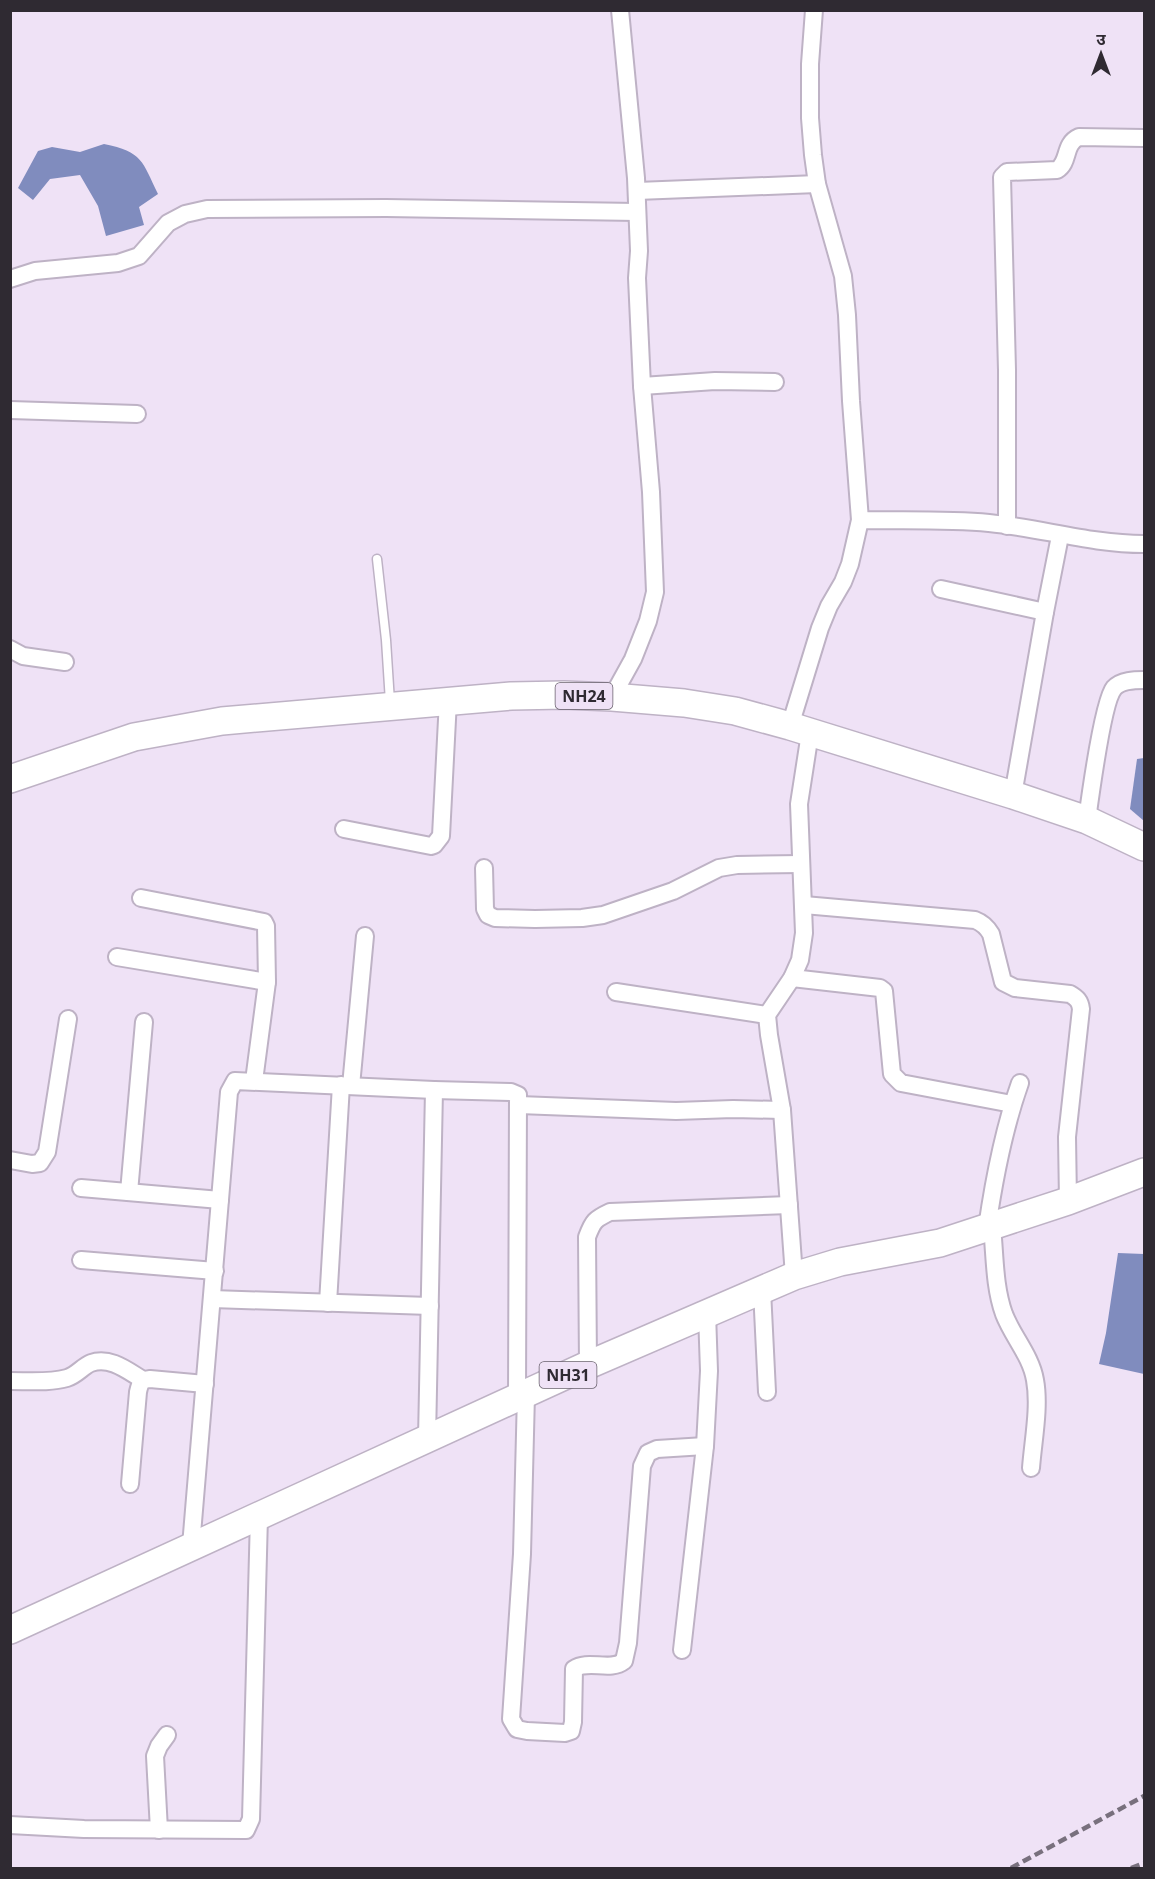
<svg xmlns="http://www.w3.org/2000/svg" width="1155" height="1879" viewBox="0 0 1155 1879" font-family="'Open Sans','Noto Sans Devanagari',sans-serif">
	<style>
		.water { fill: #808cbe }
		.lines { fill: none; stroke-linecap: round; stroke-linejoin: round }
		.service-casing { stroke: #beb2c5; stroke-width: 11 }
		.minor-casing { stroke: #beb2c5; stroke-width: 20 }
		.trunk-casing { stroke: #beb2c5; stroke-width: 30 }
		.service { stroke: #fff; stroke-width: 8 }
		.minor { stroke: #fff; stroke-width: 16 }
		.trunk { stroke: #fff; stroke-width: 27 }
		.rail { stroke: #78707d; stroke-width: 4.5; stroke-dasharray: 9 4.5; stroke-linecap: butt }
		.labels { text-anchor: middle; stroke-width: 4.5; stroke-linejoin: round; paint-order: stroke }
		.shield { fill: #efe2f6; stroke: #69616d; stroke-width: 1.5 }
		.shield-label { font-size: 16px; font-weight: bold; fill: #2f2a32 }
	</style>
	<rect width="100%" height="100%" fill="#efe2f6"/>
	<g class="water">
		<path d="M104,144C143,152 142,161 158,194L139,207L144,225L106,236L98,206L80,175L50,179L33,200L18,188L38,151L52,147L80,152Z"/>
		<path d="M1144,758V821L1130,809L1137,759Z"/>
		<path d="M1118,1253L1144,1254V1374L1099,1364L1106,1333Z"/>
	</g>
	<g class="lines">
		<g class="service-casing">
			<path id="service" d="M377,559L386,640L390,702"/>
		</g>
		<g class="minor-casing">
			<g id="minor">
				<path d="M637,191L817,184"/>
				<path d="M10,279L35,271L118,263L139,256L168,223L185,214L207,209L386,208L637,212"/>
				<path d="M642,386L715,381L775,382"/>
				<path d="M10,410L137,414"/>
				<path d="M860,520C903,521 946,519 989,523C1041,528 1091,544 1144,544"/>
				<path d="M1007,526V370L1002,177L1007,172L1057,170C1070,162 1063,144 1079,137L1144,138"/>
				<path d="M941,589L1045,612"/>
				<path d="M10,649L23,656L65,662"/>
				<path d="M612,697L633,659L648,621L655,592L651,492L642,386L637,278L639,251L636,178L620,10"/>
				<path d="M790,726L820,628L829,606L843,582L850,564L860,520L851,401L847,315L843,276L817,184L813,155L810,118V64L814,10"/>
				<path d="M1013,795L1045,612L1060,536"/>
				<path d="M1087,820C1090,798 1103,701 1114,688C1121,680 1135,680 1144,680"/>
				<path d="M344,829L431,846L434,845L441,836L448,700"/>
				<path d="M484,868L485,909L488,915L495,918L535,919L582,918L603,915L673,891L719,868L737,865L801,864"/>
				<path d="M141,898L264,922L266,926L267,982"/>
				<path d="M804,905L975,920C983,923 987,927 991,934L1003,982L1015,988L1070,994C1077,998 1080,1001 1081,1009L1067,1137L1068,1201"/>
				<path d="M117,957L267,982L254,1081"/>
				<path d="M792,978L880,988L884,991L892,1074L901,1083L1012,1104"/>
				<path d="M616,992L767,1015"/>
				<path d="M351,1086L365,936"/>
				<path d="M519,1105L676,1111L733,1109L782,1110"/>
				<path d="M10,1160L32,1164L40,1163L47,1152L68,1019"/>
				<path d="M81,1188L220,1200"/>
				<path d="M129,1192L144,1022"/>
				<path d="M992,1227C995,1255 994,1286 1004,1314C1013,1337 1031,1356 1035,1380C1040,1407 1033,1441 1031,1468"/>
				<path d="M987,1228C994,1179 1003,1131 1020,1083"/>
				<path d="M81,1260L215,1271"/>
				<path d="M794,1276L782,1110L769,1035L767,1015L792,978L800,960L804,933L799,804L810,733"/>
				<path d="M762,1290L767,1392"/>
				<path d="M212,1299L430,1306"/>
				<path d="M328,1303L341,1085"/>
				<path d="M588,1365L587,1237C593,1221 595,1219 610,1212L789,1205"/>
				<path d="M10,1381C29,1381 50,1383 67,1378C77,1375 83,1366 91,1363C110,1356 128,1371 143,1380"/>
				<path d="M526,1394L522,1554L511,1719L517,1729L527,1731L565,1733L571,1731L573,1722L574,1669C588,1659 610,1672 624,1661L628,1643L642,1466L648,1453L657,1449L705,1446"/>
				<path d="M427,1439L434,1090"/>
				<path d="M130,1484L138,1392C140,1383 141,1380 150,1379L205,1384"/>
				<path d="M191,1546L229,1092L235,1081L434,1090L511,1092L518,1095L517,1398"/>
				<path d="M682,1650L705,1446L709,1371L707,1313"/>
				<path d="M10,1825L84,1829L246,1830L251,1819L259,1516"/>
				<path d="M159,1830L155,1756L159,1746L167,1735"/>
			</g>
		</g>
		<g class="trunk-casing">
			<g id="trunk">
				<path d="M10,779L134,737L222,721L511,696L564,695L612,697L684,703L735,711L790,726L1013,795L1087,820L1144,847"/>
				<path d="M10,1630L588,1365L794,1276L840,1262L940,1243L1068,1201L1144,1172"/>
			</g>
		</g>
		<use href="#service" class="service"/>
		<use href="#minor" class="minor"/>
		<use href="#trunk" class="trunk"/>
		<g class="rail">
			<path d="M1011,1868L1144,1796"/>
			<path d="M1131,1868L1144,1863"/>
		</g>
	</g>
	<g class="labels">
		<g class="shield">
			<rect x="555.5" y="683" width="57" height="26" rx="4.5"/>
			<rect x="539.5" y="1362" width="57" height="26" rx="4.5"/>
		</g>
		<g class="shield-label">
			<text x="584" y="702">NH24</text>
			<text x="568" y="1381">NH31</text>
		</g>
	</g>
	<rect width="1155" height="1879" fill="none" stroke="#2f2a32" stroke-width="24"/>
	<g transform="translate(1101 54)" stroke="#efe2f6" stroke-width="4.5" paint-order="stroke">
	<path d="M0-4.5L10 22L0 15L-10 22Z" fill="#2f2a32"/>
	<text y="-9" font-size="16" font-weight="bold" text-anchor="middle" fill="#2f2a32">उ</text>
	</g>
</svg>
